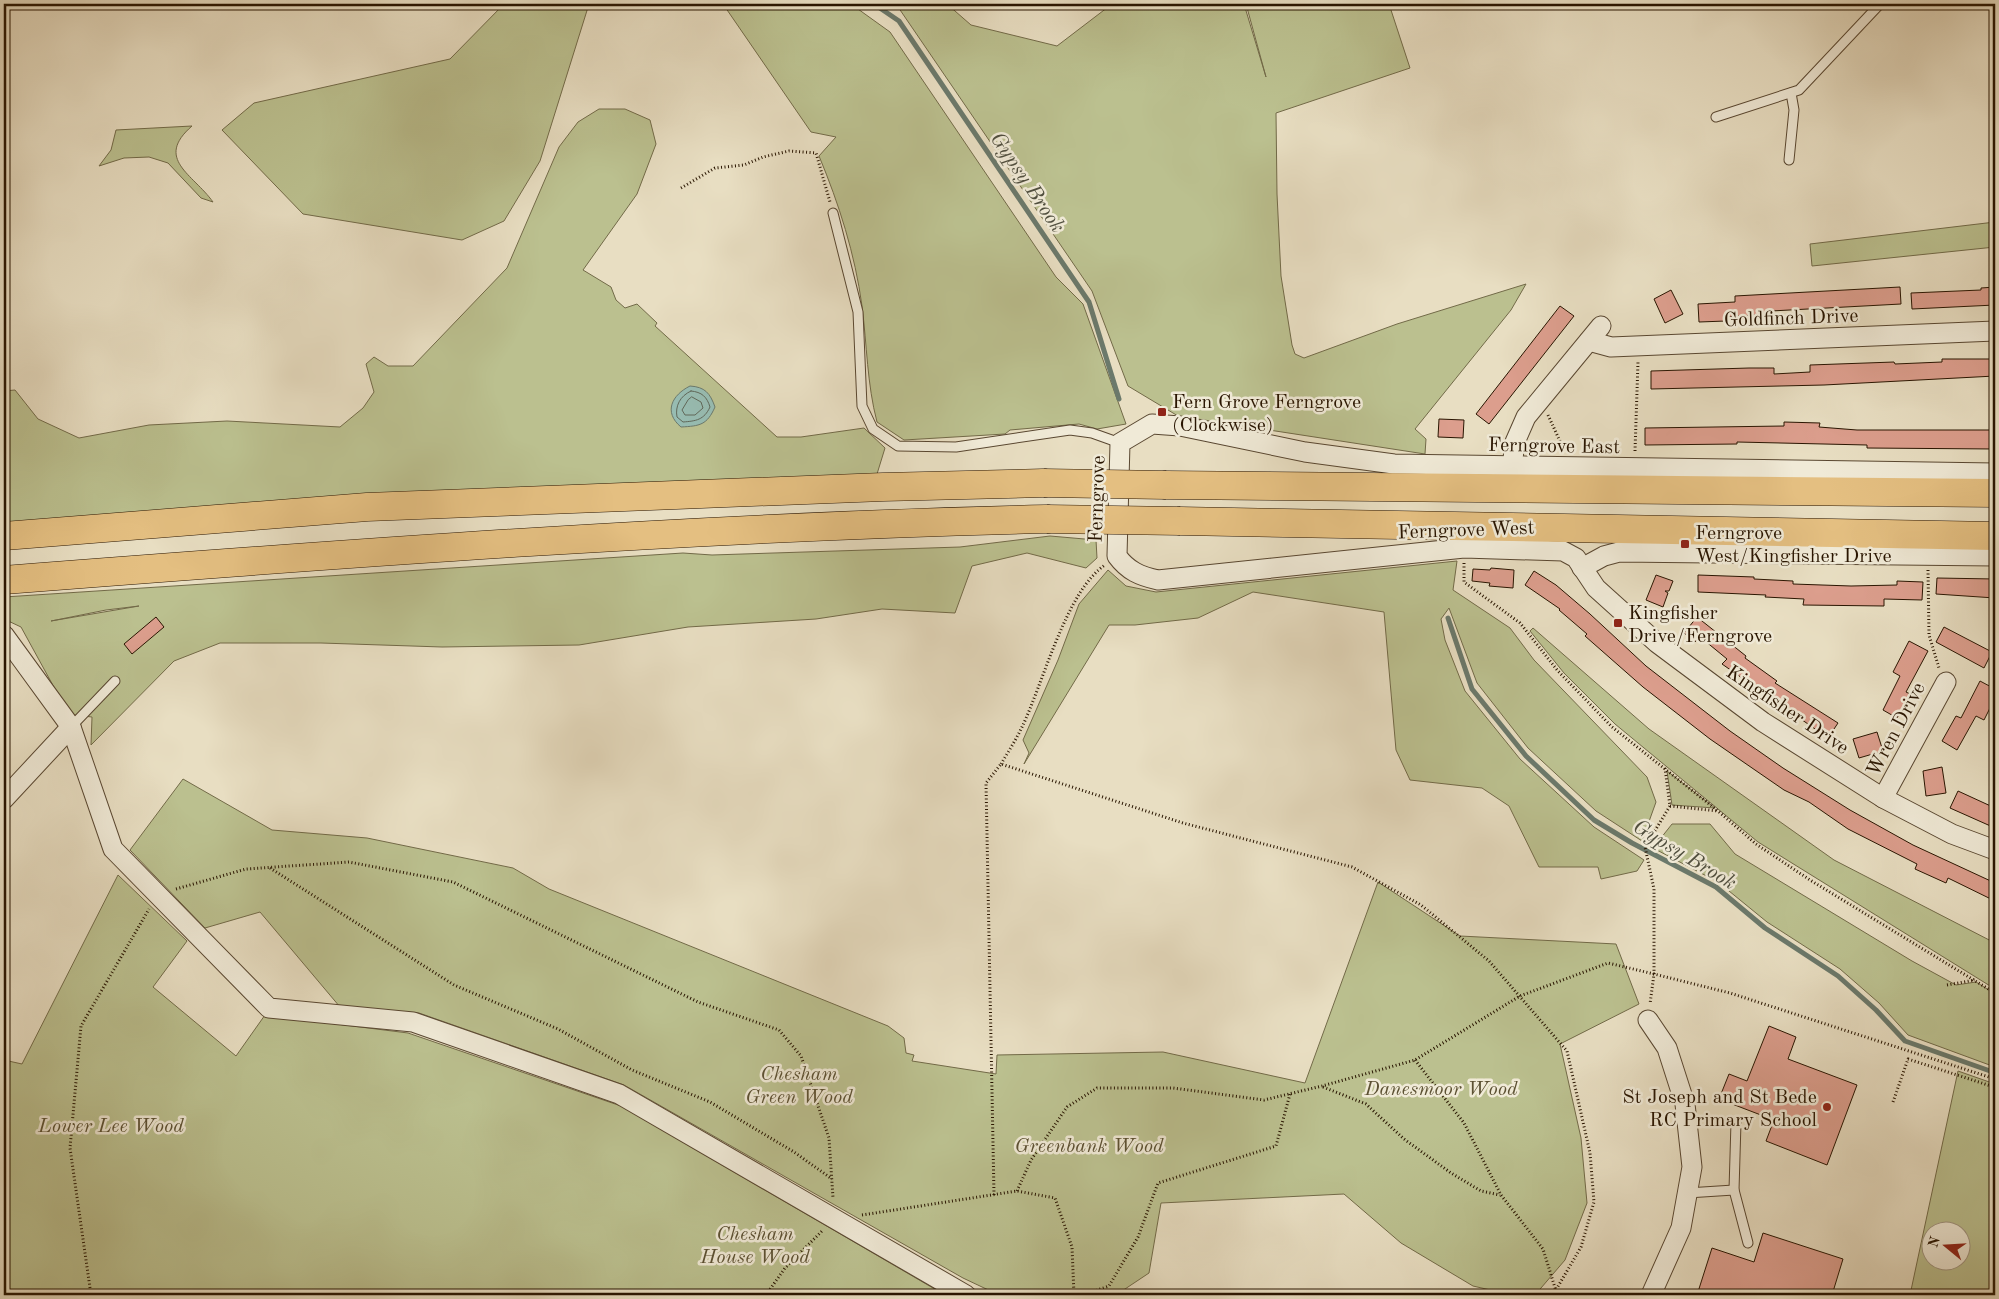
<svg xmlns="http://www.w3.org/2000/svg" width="1999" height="1299" viewBox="0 0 1999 1299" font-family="'Old Standard TT',serif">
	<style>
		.green { fill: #bbc08f; stroke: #726a48; fill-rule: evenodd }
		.water { fill: #97bcb2; stroke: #6b796b }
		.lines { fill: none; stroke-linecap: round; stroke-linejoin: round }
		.shore { stroke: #60685a; stroke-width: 1 }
		.stream { stroke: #6b796b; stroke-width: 5 }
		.building { fill: #dc9e8d; stroke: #291501 }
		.service-casing { stroke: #594731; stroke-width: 11 }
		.minor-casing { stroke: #594731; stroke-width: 21 }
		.motorway-casing { stroke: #291501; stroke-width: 29 }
		.path { stroke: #291501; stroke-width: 3; stroke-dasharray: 1 2.5; stroke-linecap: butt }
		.service { stroke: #f0ead7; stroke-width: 9 }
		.minor { stroke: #f0ead7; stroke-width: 19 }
		.motorway { stroke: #e4bf81; stroke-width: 28 }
		.motorway-bridge-casing { stroke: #291501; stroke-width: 29; stroke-linecap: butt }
		.motorway-bridge { stroke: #e4bf81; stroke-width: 28 }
		.poi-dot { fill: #8f2418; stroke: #f0ead7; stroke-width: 2 }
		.labels { text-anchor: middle; stroke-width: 5; stroke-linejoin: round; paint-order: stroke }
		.street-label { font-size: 20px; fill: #291501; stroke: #f0ead7 }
		.poi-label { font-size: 20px; fill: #291501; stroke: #f0ead7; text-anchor: start }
		.park-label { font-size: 20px; font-style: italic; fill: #5c5133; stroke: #f0ead7 }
		.water-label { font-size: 21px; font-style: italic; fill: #504f3f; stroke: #f0ead7 }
	</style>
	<rect width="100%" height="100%" fill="#e8dec2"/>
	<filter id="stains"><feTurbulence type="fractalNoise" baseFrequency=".004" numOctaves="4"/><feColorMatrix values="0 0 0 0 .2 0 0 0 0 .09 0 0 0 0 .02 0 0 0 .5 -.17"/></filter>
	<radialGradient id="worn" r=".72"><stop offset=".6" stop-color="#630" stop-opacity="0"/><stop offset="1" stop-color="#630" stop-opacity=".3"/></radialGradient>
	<g class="green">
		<path d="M504,4H589L540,161L504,221L462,240L303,214L222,130L254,103L450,59Z"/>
		<path d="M723,4H851L890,32L1056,277L1083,304L1126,424L1097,429L1079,424L1010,430L1005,434L904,440L877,422C867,384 867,345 862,306C855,254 839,204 819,156L836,137L811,132Z"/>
		<path d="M896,4H947L971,25L1057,46L1112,4H1244L1266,77L1246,4H1389L1410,68L1276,113L1277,194L1281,276L1292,345L1295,354L1304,358L1397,324L1526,284L1511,310L1415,429L1426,439L1425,454L1178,416L1128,386L1092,291Z"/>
		<path d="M599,109H625L650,120L656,144L637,194L583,270L611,287L616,300L625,308L637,304L657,323L655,326L777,437H801L864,428L885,448L877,474L4,524V391L15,390L38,419L79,438L149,425L227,421L340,427L363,408L374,392L366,364L374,357L388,366H413L507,268L559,147L578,122Z"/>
		<path d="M192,126C154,159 193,174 213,202L201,198L168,163L149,157L124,158L99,166L111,150L116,130Z"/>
		<path d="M1995,222V247L1812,266L1810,244Z"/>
		<path d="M1050,536L1096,540L1097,558L1086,568L1027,553L972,566L955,613L882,609L816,619L688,627L579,645L442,647L321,643H220L174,661L91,745L92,717L74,715L67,711L21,627L4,619V597L683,553L712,555L960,547ZM139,606L51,621L106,610Z"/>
		<path d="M1457,561L1453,590L1510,628L1534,660L1647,777L1656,802L1642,841L1596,811L1528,748L1477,683L1449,608L1441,619L1445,640L1465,691L1520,759L1594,827L1644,860L1637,871L1601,879L1598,867H1539L1509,806L1482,788L1410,780L1396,750L1384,612L1253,592L1198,618L1135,625H1109L1024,764L1029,753L1023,740L1058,660L1079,604L1108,570L1126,586L1156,592Z"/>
		<path d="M1533,628L1649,729L1834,860L1995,943V989L1758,842L1615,724L1564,673L1530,631Z"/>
		<path d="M1667,771L1715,808L1672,805Z"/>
		<path d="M183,779L272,830L367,838L513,868L549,889L888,1026L904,1038L906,1053L914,1055L912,1061L996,1074L997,1055L1163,1052L1305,1083L1378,882L1460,936L1616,944L1639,1004L1560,1044L1581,1138L1587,1203L1565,1260L1535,1295H1512L1473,1286L1401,1243L1344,1194L1161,1203L1149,1273L1116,1295H999L963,1278L624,1085L419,1013L340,1007L260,912L205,928L130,850Z"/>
		<path d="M1672,824H1710L1735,854L1912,961L1956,985L1976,982L1995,994V1067L1908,1035L1879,1003L1840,969L1767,922L1718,882L1653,848Z"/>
		<path d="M118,875L187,941L153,987L236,1056L265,1015L408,1033L621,1106L945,1295H7L4,1289V1060L22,1064Z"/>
		<path d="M1958,1071L1995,1084V1295H1910ZM1932,1232H1962V1262H1932Z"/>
	</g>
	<path class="water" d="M690,386C705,387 710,393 715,407C707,425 700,426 681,427C663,412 672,395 690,386Z"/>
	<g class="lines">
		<g class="shore">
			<path d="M691,391C702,392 707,397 710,407C704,420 696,421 683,422L677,417C675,406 680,396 691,391Z"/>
			<path d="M692,397L701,402L703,408L695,415H685L682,410L688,400Z"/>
		</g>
		<g class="stream">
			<path d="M874,4L899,21L1089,302L1119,399"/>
			<path d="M1448,618L1472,689L1526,756L1594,820L1632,843L1716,887L1765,928L1838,976L1876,1010L1905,1041L1993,1072"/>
		</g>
	</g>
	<g class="building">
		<path d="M1900,287L1901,304L1771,311V314L1726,317V321L1699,322L1698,304L1735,302V296Z"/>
		<path d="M1995,287V305L1912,309L1911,293L1981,290V288Z"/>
		<path d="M1671,290L1683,314L1665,323L1654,299Z"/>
		<path d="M1560,306L1574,316L1489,424L1476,414Z"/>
		<path d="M1942,359H1995V376L1824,385L1651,389V371L1749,368H1774V374L1810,372V365L1894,362L1895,364L1942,362Z"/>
		<path d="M1439,419L1464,420L1463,438L1438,437Z"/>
		<path d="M1784,422L1820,423L1819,427L1857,430H1995V449L1867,448V445L1737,442V444L1645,445V428L1784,426Z"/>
		<path d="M1491,568L1514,570L1513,588L1489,586L1490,583L1472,581L1473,569L1490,570Z"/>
		<path d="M1534,571L1556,585L1590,614L1646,666L1730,731L1783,768L1850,810L1913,845L1995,883V901L1948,878L1946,883L1915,869L1917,864L1848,829L1809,802L1784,790L1710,739L1643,687L1585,636L1587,634L1559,610L1560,609L1525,585Z"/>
		<path d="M1656,575L1673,581L1669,591H1665L1668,593L1663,607L1646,600Z"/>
		<path d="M1698,575L1754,577V579L1793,581V584L1851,586L1897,585V581L1923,582L1922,600L1884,599V606L1803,605L1804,599L1765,597L1766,595L1698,592Z"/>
		<path d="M1937,578L1995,579V598L1936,594Z"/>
		<path d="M156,617L164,627L132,654L124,644Z"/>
		<path d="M1697,617L1746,656L1745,658L1777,681L1775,683L1838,723L1828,738L1722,664L1727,659L1699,636L1695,642L1684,633Z"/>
		<path d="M1944,627L1992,652L1984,668L1936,642Z"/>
		<path d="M1909,641L1928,651L1906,692L1910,694L1897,718L1883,710L1900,676L1893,672Z"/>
		<path d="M1980,681L1995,689V698L1984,720L1976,716L1957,750L1942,741L1956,716L1961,718Z"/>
		<path d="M1877,732L1883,751L1859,758L1853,739Z"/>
		<path d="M1942,767L1946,793L1926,796L1923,771Z"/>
		<path d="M1958,791L1995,808V828L1950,808Z"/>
		<path d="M1769,1026L1796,1037L1788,1059L1857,1085L1827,1165L1766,1141L1774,1120L1719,1099L1729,1074L1747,1081Z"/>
		<path d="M1763,1233L1843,1259L1832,1295H1697L1712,1248L1754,1262Z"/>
	</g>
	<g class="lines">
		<g class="service-casing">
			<g id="service">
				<path d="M1716,117L1799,90L1880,4"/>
				<path d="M1789,160L1794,110L1791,93"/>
				<path d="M833,213L858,312L862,406L873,429L898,446L956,447L1070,430L1092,433L1120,443"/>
				<path d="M71,727L115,681"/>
				<path d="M1736,1122L1734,1190L1748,1243"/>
				<path d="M1687,1193L1734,1190"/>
			</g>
		</g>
		<g class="minor-casing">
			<g id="minor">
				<path d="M1589,341L1611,347L1995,331"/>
				<path d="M1512,467L1515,442L1526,417L1601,326"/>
				<path d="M1995,473L1394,464L1305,452L1180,426L1152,424L1120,443L1117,556C1128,571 1140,576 1158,580L1464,548L1563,551L1576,558L1596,588L1657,643L1763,722L1883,798L1952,834L1995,850"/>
				<path d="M1582,568L1604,556L1619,552L1995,556"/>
				<path d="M4,635L71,727L113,849L269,1008L413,1022L619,1094L966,1295"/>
				<path d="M1883,798L1946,682"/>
				<path d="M4,799L71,727"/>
				<path d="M1648,1020L1667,1048L1685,1104L1692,1167L1681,1228L1651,1295"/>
			</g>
		</g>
		<g class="motorway-casing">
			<g id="motorway">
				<path d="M1166,485L1995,493"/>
				<path d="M1180,521L1995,536"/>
				<path d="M4,536L367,507L883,487L1044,483"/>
				<path d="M4,580C351,553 699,527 1047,519"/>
			</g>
		</g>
		<g class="path">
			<path d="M681,188L715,168L744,165L763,157L789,151L816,153L830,202"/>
			<path d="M1548,415L1564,450"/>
			<path d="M1635,451L1638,362"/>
			<path d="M1464,563V582L1520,623L1558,671L1612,727L1718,811L1756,844L1810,880L1995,993"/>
			<path d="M1928,570L1929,635L1939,668"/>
			<path d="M1001,764C1008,752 1016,740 1022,727C1043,684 1066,591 1105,565"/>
			<path d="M1665,768L1670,806L1645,847L1654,889V974L1730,993L1995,1079"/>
			<path d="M1670,806L1718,811"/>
			<path d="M270,868L454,985L558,1029L632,1070L710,1102L794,1152L832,1179"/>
			<path d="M176,889L246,869L349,862L453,882L698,1002L779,1030L801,1056L829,1138L833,1198"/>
			<path d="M1947,985L1975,980"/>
			<path d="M1415,1060L1464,1123L1501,1195L1543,1249L1556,1291"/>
			<path d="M1323,1087L1366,1104L1404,1139L1451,1173L1481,1191L1500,1195"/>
			<path d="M1893,1102L1908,1059L1991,1086L1995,1079"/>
			<path d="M1017,1191L1031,1160L1067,1107L1097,1088H1173L1264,1100L1322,1086L1415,1060L1520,996L1608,963L1654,974L1650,1004"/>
			<path d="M994,1195L986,783L1001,764L1183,823L1352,867L1421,905L1489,961L1567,1051L1590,1153L1594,1202L1581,1247L1553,1295"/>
			<path d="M862,1215L1017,1191L1055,1198L1072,1247L1074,1295"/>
			<path d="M91,1295L70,1148L81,1026L149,909"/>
			<path d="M766,1295L785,1268L823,1230"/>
			<path d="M1083,1295L1109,1286L1138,1237L1158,1183L1276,1146L1290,1094"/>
		</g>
		<use href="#service" class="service"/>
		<use href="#minor" class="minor"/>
		<use href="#motorway" class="motorway"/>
		<g class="motorway-bridge-casing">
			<g id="motorway-bridge">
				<path d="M1044,483L1166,485"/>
				<path d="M1047,519L1180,521"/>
			</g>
		</g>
		<use href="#motorway-bridge" class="motorway-bridge"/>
	</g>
	<g class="poi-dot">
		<rect x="1157" y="407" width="10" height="10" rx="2.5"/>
		<rect x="1680" y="539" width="10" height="10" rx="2.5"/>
		<rect x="1613" y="618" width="10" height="10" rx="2.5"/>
		<circle cx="1827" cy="1107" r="5"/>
	</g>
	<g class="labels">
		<g class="street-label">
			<text transform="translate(1791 317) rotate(-2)" y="7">Goldfinch Drive</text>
			<text transform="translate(1554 445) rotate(1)" y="7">Ferngrove East</text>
			<text transform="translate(1096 499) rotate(-88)" y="7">Ferngrove</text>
			<text transform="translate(1466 529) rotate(-2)" y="7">Ferngrove West</text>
			<text transform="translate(1788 709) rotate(34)" y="7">Kingfisher Drive</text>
			<text transform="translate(1895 729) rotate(-62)" y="7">Wren Drive</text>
		</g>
		<g class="poi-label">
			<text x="1172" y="408">Fern Grove Ferngrove<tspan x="1172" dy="23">(Clockwise)</tspan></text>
			<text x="1695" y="539">Ferngrove<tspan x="1695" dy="23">West/Kingfisher Drive</tspan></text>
			<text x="1628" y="619">Kingfisher<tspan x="1628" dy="23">Drive/Ferngrove</tspan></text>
			<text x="1817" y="1103" text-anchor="end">St Joseph and St Bede<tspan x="1817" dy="23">RC Primary School</tspan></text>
		</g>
		<g class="park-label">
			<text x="799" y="1080">Chesham<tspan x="799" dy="23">Green Wood</tspan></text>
			<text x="1441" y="1095">Danesmoor Wood</text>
			<text x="111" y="1132">Lower Lee Wood</text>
			<text x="1089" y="1152">Greenbank Wood</text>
			<text x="755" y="1240">Chesham<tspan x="755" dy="23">House Wood</tspan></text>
		</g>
		<g class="water-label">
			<text transform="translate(1028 182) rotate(56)" y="7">Gypsy Brook</text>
			<text transform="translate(1685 854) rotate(31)" y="7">Gypsy Brook</text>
		</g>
	</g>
	<rect width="1999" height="1299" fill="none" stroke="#e8dec2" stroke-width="20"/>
	<rect x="5" y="5" width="1989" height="1289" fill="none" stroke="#291501" stroke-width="2.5"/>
	<rect x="10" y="10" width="1979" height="1279" fill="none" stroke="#291501"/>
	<g transform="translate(1946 1246) rotate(288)"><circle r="24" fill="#f0ead7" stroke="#a09581"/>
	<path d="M0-4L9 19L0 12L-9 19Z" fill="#8f2418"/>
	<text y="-8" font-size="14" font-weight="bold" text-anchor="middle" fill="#291501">N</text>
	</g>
	<rect width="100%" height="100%" filter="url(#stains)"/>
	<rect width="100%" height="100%" fill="url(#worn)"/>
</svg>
